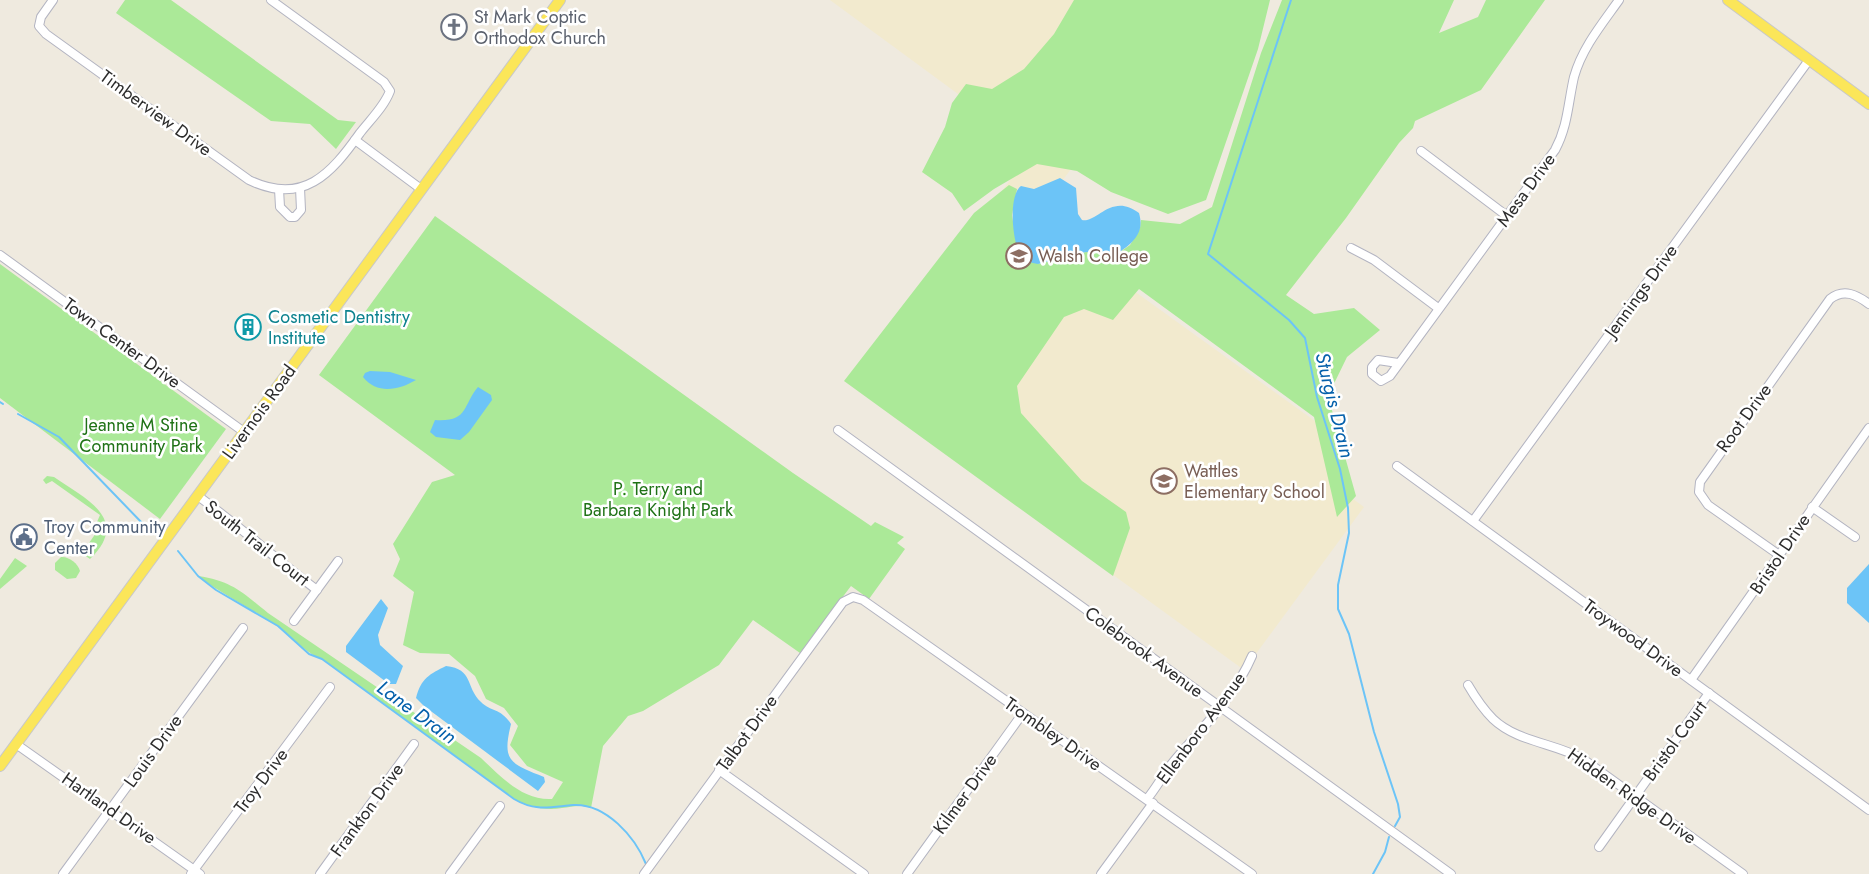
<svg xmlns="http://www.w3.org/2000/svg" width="1869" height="874" viewBox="0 0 1869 874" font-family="Jost,sans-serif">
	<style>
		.education { fill: #f2eace }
		.green { fill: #abe998 }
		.water { fill: #6cc4f7 }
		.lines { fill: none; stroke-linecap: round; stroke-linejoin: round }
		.stream { stroke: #6cc4f7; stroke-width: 2 }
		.minor-casing { stroke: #b3b4c1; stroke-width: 10 }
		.major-casing { stroke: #c8c8c8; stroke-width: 12 }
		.minor { stroke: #fff; stroke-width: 8 }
		.major { stroke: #fbe659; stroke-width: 10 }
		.labels { text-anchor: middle; stroke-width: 5; stroke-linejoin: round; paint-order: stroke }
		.worship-label { font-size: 18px; fill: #5b616d; stroke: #fff; text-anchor: start }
		.street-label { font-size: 18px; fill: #2d2d2d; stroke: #fff }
		.education-label { font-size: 18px; fill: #785e54; stroke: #fff; text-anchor: start }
		.culture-label { font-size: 18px; fill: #0d838f; stroke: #fff; text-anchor: start }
		.park-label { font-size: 18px; fill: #1f7216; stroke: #fff }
		.service-label { font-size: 18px; fill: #4e5e75; stroke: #fff; text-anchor: start }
		.water-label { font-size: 20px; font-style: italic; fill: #0460ab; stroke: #fff }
	</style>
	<rect width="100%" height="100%" fill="#efeadf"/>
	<path class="education" d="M830,0H1196L1034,219L1326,429L1345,493L1364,507L1244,670L856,388L1033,149Z"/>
	<g class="green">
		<path d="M125,0H171L338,120L356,122L336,149L310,124L271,121L116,13Z"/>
		<path d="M1074,0H1270L1258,49L1206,200L1168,214L1111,192L1077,171L1037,164L994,189L964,211L952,193L922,172L945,127L952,103L966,84L992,89L1024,69L1054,34Z"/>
		<path d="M1282,0H1454L1439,33L1478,17L1486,0H1545L1481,90L1415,121L1413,128L1399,143L1346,218L1286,295L1314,314L1354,308L1380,330L1347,357L1328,396L1356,496L1337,517L1314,417L1139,289L1113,320L1084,309L1064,317L1017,386L1021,413L1082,481L1126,512L1130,528L1113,576L844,381L974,213L1009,185L1017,189L1012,215L1017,247L1038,264L1086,252L1117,254L1130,245L1140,228L1141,220L1180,224L1212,207L1261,53Z"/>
		<path d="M435,216L793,473L871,526L875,522L904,537L897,543L905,549L869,599L851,586L800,653L753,620L719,665L643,711L628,716L603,746L591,808C580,804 572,807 562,808C546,811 527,807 514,799L322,659C302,651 294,637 277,626C251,608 223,595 198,576C232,581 242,592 268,613L481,758C500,776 523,801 552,799L563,782L527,766L510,745L518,726L504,708L486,699L475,676L449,654L420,653L403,645L414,592L393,576L400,559L393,544L432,482L455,475L319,375Z"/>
		<path d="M0,264L226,429L160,519L0,398Z"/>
		<path d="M47,476L54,477C86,499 131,519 90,559L77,550L79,547L84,550L101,526L97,522L100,515L52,481L46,484L43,480Z"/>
		<path d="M61,557C68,556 78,563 80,571L76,578L67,579L55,570V563Z"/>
		<path d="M15,558L27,566L0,589V579Z"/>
	</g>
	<g class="water">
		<path d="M1060,178L1076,188L1078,214L1082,220C1097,223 1112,192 1139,213C1145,233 1133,243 1117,254L1086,252L1038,264C1031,263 1025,261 1021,256C1012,243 1008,195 1021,186L1034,189Z"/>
		<path d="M370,371L390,372L416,380C399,390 377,395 363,377L365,373Z"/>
		<path d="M478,387L491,395L492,400L469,432L460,440L436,437L430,432L435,420C469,422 462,406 478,387Z"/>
		<path d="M1869,564V623L1847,603V588Z"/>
		<path d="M381,599L388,608L378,635L380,645L403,666L396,684H389L346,652V646Z"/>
		<path d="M446,666C474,669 465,687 481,702C491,712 501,708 511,724C502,761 509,763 544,777L545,782L538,791L424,706L416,698C421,678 430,674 446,666Z"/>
	</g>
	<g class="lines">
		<g class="stream">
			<path d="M1291,0L1208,254L1289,320L1305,338L1317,397L1340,469L1348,508L1349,533L1338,585V609L1349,634L1374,732L1398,804L1400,817L1395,826"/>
			<path d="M0,402L3,404"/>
			<path d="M18,414L59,437L145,526"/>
			<path d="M178,551L198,576L216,590L278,626L309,654L322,659L514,799C536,812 550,807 573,805C606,803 635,837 646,864"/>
			<path d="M1373,874L1385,852L1389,837"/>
		</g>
		<g class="minor-casing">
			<g id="minor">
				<path d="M53,0L41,17L39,26L46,34L249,180C303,206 331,174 360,133C370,120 384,107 390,91L384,82L271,0"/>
				<path d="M355,140L421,189"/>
				<path d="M1421,151L1507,216"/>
				<path d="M279,189L280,207L290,217H295L301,210L300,188"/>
				<path d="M1351,248L1374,260L1438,308"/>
				<path d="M0,255L244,432"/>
				<path d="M1398,363L1378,360L1372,367V374L1381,381L1390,376L1555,150C1568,126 1568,103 1574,77C1582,48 1602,24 1619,0"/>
				<path d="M838,430L1451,874"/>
				<path d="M1397,466L1869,810"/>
				<path d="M198,496C239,526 276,559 317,590"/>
				<path d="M1812,507L1855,537"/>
				<path d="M1473,521L1809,60"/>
				<path d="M1779,555L1708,505L1699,492L1700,482L1830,299C1844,288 1857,295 1869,304"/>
				<path d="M294,621L338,561"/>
				<path d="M1691,680L1869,428"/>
				<path d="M1468,685C1475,697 1483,709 1493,719C1517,742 1555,743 1583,759L1743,874"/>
				<path d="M16,744L200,874"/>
				<path d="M719,770L864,874"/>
				<path d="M1147,799C1157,787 1164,773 1174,761C1202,728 1235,696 1252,656"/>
				<path d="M1599,847L1709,693"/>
				<path d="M63,874L243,628"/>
				<path d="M191,874L330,687"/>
				<path d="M320,874L414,744"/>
				<path d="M450,874L500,806"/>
				<path d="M644,874L843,602L853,597L863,600L1252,874"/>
				<path d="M907,874L1023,713"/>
				<path d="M1101,874L1153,803"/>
			</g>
		</g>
		<g class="major-casing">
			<g id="major">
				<path d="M1728,0L1869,104"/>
				<path d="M0,766L560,0"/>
			</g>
		</g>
		<use href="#minor" class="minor"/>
		<use href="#major" class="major"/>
	</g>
	<defs>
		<g id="church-ring" transform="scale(1.35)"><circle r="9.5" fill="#fff" stroke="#6b7280" stroke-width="1.5"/><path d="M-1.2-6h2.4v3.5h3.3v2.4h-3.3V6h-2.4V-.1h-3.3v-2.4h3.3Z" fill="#6b7280"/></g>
		<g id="university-ring" transform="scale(1.35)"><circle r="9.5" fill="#fff" stroke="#8d6e63" stroke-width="1.5"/><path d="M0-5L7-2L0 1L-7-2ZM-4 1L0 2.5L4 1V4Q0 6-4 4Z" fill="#8d6e63"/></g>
		<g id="building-ring" transform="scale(1.35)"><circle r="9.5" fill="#fff" stroke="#0f9aa8" stroke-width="1.5"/><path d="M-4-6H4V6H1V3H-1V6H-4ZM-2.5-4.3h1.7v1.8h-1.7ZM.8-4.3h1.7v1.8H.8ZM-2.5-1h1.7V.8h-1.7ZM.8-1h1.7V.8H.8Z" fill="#0f9aa8"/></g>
		<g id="school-ring" transform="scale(1.35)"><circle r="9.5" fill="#fff" stroke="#8d6e63" stroke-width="1.5"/><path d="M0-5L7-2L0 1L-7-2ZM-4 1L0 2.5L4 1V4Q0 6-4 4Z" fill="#8d6e63"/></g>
		<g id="civic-ring" transform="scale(1.35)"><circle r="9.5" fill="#fff" stroke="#5c6f8a" stroke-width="1.5"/><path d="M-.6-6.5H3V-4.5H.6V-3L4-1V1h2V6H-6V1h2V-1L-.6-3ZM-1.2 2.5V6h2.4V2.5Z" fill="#5c6f8a"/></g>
	</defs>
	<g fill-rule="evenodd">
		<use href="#church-ring" x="454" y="27"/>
		<use href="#university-ring" x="1019" y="256"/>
		<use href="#building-ring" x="248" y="327"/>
		<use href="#school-ring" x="1164" y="481"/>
		<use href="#civic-ring" x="24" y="537"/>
	</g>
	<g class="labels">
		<g class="worship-label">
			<text x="474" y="23">St Mark Coptic<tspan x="474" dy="21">Orthodox Church</tspan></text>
		</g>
		<g class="street-label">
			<text transform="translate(156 113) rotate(36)" y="6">Timberview Drive</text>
			<text transform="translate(1526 190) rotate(-54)" y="6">Mesa Drive</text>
			<text transform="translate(1641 291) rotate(-54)" y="6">Jennings Drive</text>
			<text transform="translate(122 343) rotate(36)" y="6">Town Center Drive</text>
			<text transform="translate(259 412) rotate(-54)" y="6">Livernois Road</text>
			<text transform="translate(1744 418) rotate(-54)" y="6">Root Drive</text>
			<text transform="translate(257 543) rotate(38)" y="6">South Trail Court</text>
			<text transform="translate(1780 554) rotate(-56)" y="6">Bristol Drive</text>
			<text transform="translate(1633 638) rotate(36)" y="6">Troywood Drive</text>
			<text transform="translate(1144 652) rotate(36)" y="6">Colebrook Avenue</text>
			<text transform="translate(1201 728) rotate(-53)" y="6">Ellenboro Avenue</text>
			<text transform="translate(747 733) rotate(-54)" y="6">Talbot Drive</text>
			<text transform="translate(1053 734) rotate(35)" y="6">Trombley Drive</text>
			<text transform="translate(1675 741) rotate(-54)" y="6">Bristol Court</text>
			<text transform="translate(153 751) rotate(-54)" y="6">Louis Drive</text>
			<text transform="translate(261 781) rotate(-53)" y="6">Troy Drive</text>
			<text transform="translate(965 794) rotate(-54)" y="6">Kilmer Drive</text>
			<text transform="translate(1632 796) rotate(35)" y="6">Hidden Ridge Drive</text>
			<text transform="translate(109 808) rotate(35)" y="6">Hartland Drive</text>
			<text transform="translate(367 810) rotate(-54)" y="6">Frankton Drive</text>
		</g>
		<g class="education-label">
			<text x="1038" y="262">Walsh College</text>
			<text x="1184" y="477">Wattles<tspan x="1184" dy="21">Elementary School</tspan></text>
		</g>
		<g class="culture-label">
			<text x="268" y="323">Cosmetic Dentistry<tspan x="268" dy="21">Institute</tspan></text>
		</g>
		<g class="park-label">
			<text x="141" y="431">Jeanne M Stine<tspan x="141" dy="21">Community Park</tspan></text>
			<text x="658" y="495">P. Terry and<tspan x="658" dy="21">Barbara Knight Park</tspan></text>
		</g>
		<g class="service-label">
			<text x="44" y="533">Troy Community<tspan x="44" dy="21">Center</tspan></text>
		</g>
		<g class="water-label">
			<text transform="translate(1335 405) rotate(76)" y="7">Sturgis Drain</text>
			<text transform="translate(417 712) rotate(36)" y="7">Lane Drain</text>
		</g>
	</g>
</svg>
